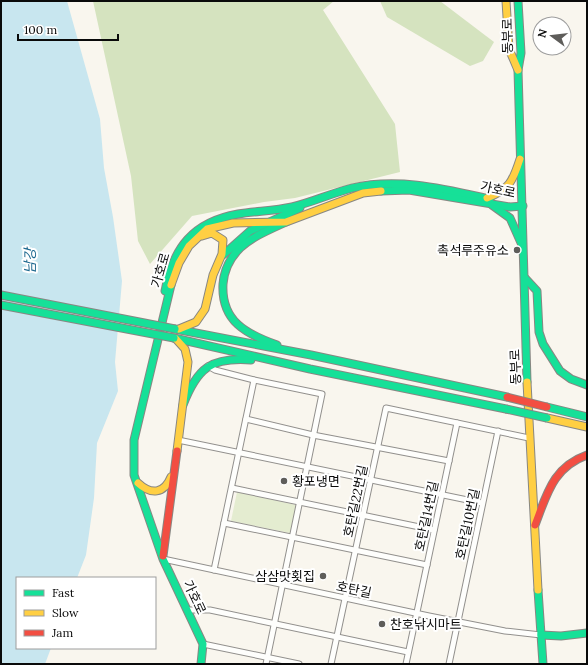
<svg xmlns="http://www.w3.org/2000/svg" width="588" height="665" viewBox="0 0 588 665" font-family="Lora,'Noto Sans KR',serif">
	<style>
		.green { fill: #e4ecd0 }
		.forest { fill: #d5e3bf }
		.water { fill: #c8e6ef }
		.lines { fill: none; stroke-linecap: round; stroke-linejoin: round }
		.street-casing { stroke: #92908d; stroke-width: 7 }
		.fast-casing { stroke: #888783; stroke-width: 9 }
		.slow-casing { stroke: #888783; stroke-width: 9 }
		.jam-casing { stroke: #888783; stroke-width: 9 }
		.street { stroke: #fefefc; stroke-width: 5 }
		.fast { stroke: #16e098; stroke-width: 7 }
		.slow { stroke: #ffcf43; stroke-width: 7 }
		.jam { stroke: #f24e42; stroke-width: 7 }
		.fast-bridge-casing { stroke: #888783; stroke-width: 9; stroke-linecap: butt }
		.jam-bridge-casing { stroke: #888783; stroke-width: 9; stroke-linecap: butt }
		.fast-bridge { stroke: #16e098; stroke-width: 7 }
		.jam-bridge { stroke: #f24e42; stroke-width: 7 }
		.poi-dot { fill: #5e5d5a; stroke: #fff; stroke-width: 1.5 }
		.labels { text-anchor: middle; stroke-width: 4; stroke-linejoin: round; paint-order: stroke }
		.street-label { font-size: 13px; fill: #0a0a0a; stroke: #fff }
		.poi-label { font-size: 13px; fill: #0a0a0a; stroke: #fff; text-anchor: end }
		.water-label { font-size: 14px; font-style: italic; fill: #206a90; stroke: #fff }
	</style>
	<rect width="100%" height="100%" fill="#f9f6ee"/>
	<path class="green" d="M237,492L296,505L290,533L231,521Z"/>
	<g class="forest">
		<path d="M93,1H334L323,10L395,124L400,172L295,198L264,202L192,216L150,264L138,241L131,176Z"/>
		<path d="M380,1H440L494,42L483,61L470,66L387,17Z"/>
	</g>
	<path class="water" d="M1,1H67L100,119L104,168L113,217L122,281L115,362L118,391L97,443L94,498L86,555L77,578H17V648H51L45,664H1Z"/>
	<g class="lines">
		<g class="street-casing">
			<g id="street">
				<path d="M208,366L215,370L254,380L322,394L266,664"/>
				<path d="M246,419L313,435L449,461"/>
				<path d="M178,440L482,503"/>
				<path d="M232,488L434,530"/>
				<path d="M224,523L427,565"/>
				<path d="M163,559L429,616L505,631L541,635"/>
				<path d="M214,570L254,380"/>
				<path d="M188,610H210L408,652"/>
				<path d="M203,644L299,664"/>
				<path d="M331,664L386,408L529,438"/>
				<path d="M406,664L457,423"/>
				<path d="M449,664L498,431"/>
			</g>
		</g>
		<g class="fast-casing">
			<g id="fast">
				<path d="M518,1L521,53L518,70L527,382"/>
				<path d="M381,191L409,190L510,207L523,206"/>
				<path d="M492,205L510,218L522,245"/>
				<path d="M223,255L250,231L300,208"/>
				<path d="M525,278L537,291L539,332L543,344L560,371L571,379L587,385"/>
				<path d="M171,285L134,440V475L163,559L203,644L201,664"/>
				<path d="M165,291C173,248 193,222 238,214C256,211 274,211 292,207C313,202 332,193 352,188C398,177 445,189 490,199"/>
				<path d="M175,329L311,355L507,397"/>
				<path d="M174,338L310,369L506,409"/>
				<path d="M277,345C246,334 221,321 223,284C224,270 230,258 240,248C253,236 271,229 288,221"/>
				<path d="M183,405C197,368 211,357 251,360"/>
				<path d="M547,407L587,417"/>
				<path d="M538,590L543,664"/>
				<path d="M541,635L561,636L587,633"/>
			</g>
		</g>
		<g class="slow-casing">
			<g id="slow">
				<path d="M506,1L509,49L518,70"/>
				<path d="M487,198C509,190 513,181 520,159"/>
				<path d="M171,285L179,263L189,246L207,229L233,223L286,222L363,193L381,191"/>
				<path d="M179,329L196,322L205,309L213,275L222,254L223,240L212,233L202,236"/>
				<path d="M176,339L185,349L188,362L177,451"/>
				<path d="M527,382L538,590"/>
				<path d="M547,418L587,427"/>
				<path d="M138,483C151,495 164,494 171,477"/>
			</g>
		</g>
		<g class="jam-casing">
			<g id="jam">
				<path d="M535,525C547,494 553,467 587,455"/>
				<path d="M163,556L177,451"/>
			</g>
		</g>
		<use href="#street" class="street"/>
		<use href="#fast" class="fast"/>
		<use href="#slow" class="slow"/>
		<use href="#jam" class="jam"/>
		<g class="fast-bridge-casing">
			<g id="fast-bridge">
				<path d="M1,295L175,329"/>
				<path d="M1,305L174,338"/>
				<path d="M506,409L547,418"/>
			</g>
		</g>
		<g class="jam-bridge-casing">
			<path id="jam-bridge" d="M507,397L547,407"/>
		</g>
		<use href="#fast-bridge" class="fast-bridge"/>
		<use href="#jam-bridge" class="jam-bridge"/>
	</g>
	<g class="poi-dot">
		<circle cx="517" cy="250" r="4"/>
		<circle cx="284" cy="481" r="4"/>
		<circle cx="323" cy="576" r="4"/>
		<circle cx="382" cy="624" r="4"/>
	</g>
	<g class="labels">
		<g class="street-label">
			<text transform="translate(507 36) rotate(-91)" y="5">동부로</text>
			<text transform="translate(498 189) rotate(12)" y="5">가호로</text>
			<text transform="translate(160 270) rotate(-74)" y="5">가호로</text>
			<text transform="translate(515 367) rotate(-92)" y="5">동부로</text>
			<text transform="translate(355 501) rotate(-78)" y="5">호탄길22번길</text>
			<text transform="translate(426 516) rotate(-78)" y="5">호탄길14번길</text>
			<text transform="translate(467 524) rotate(-78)" y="5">호탄길10번길</text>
			<text transform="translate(354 589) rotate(12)" y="5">호탄길</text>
			<text transform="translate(195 597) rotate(65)" y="5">가호로</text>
		</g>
		<g class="poi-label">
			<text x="509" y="255">촉석루주유소</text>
			<text x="292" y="486" text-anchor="start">황포냉면</text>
			<text x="315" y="581">삼삼맛횟집</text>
			<text x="390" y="629" text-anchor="start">찬호낚시마트</text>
		</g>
		<g class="water-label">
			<text transform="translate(30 261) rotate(-90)" y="5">남강</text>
		</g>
	</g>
	<rect width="588" height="665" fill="none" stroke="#0a0a0a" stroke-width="4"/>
	<rect x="16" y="577" width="140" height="72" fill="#ffffff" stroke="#9d9d9d"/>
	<rect x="24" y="590" width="20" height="6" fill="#16e098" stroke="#9d9d9d"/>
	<text x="52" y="597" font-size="12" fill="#0a0a0a">Fast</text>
	<rect x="24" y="610" width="20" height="6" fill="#ffcf43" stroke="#9d9d9d"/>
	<text x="52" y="617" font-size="12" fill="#0a0a0a">Slow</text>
	<rect x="24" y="630" width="20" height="6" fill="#f24e42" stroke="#9d9d9d"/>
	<text x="52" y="637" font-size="12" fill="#0a0a0a">Jam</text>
	<g transform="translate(552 36) rotate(285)"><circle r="19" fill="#ffffff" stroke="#9d9d9d"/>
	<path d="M0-3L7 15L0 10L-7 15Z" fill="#5e5d5a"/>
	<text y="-6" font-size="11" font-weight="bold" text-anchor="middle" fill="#0a0a0a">N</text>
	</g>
	<path d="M18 34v6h100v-6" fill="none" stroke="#0a0a0a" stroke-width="2"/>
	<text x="24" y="34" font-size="12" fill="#0a0a0a" stroke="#ffffff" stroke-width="3" paint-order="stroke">100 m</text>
</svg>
